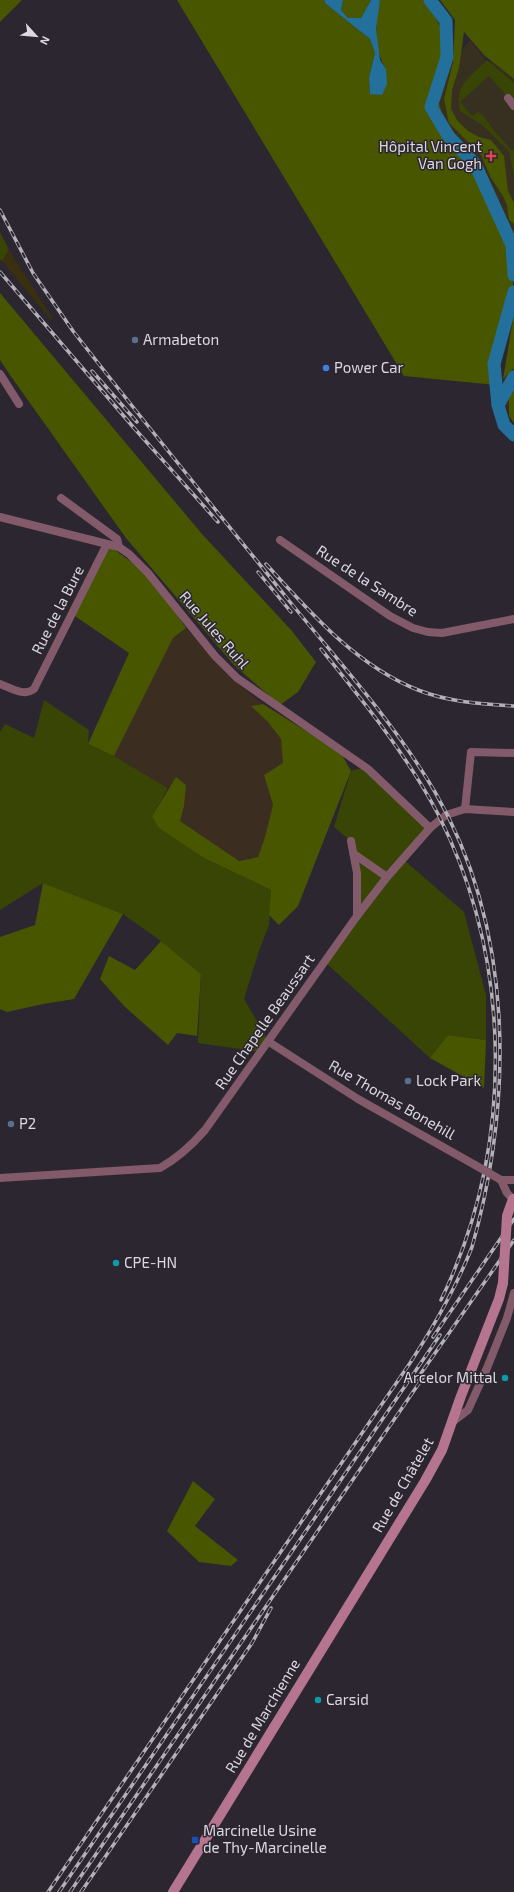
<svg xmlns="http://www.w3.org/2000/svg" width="514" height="1892" viewBox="0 0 514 1892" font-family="'Exo 2',sans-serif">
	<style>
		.commercial { fill: #3b2d20 }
		.medical { fill: #372f1f }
		.green { fill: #394504 }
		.forest { fill: #485600 }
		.sand { fill: #38300f }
		.water { fill: #24709d }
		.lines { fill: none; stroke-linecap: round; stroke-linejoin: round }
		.river { stroke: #24709d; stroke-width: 13 }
		.street { stroke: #835a6a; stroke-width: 8 }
		.secondary { stroke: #b5758e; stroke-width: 10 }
		.rail-casing { stroke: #b3b0b8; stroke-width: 3.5 }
		.rail { stroke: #2c2631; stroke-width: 2; stroke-dasharray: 6; stroke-linecap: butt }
		.street-bridge { stroke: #835a6a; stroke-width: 8 }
		.secondary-bridge { stroke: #b5758e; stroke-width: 10 }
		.health-dot { fill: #e0444e; stroke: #2c2631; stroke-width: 1.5 }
		.service-dot { fill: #5c6f8a; stroke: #2c2631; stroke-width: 1.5 }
		.shop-dot { fill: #3f7fe0; stroke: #2c2631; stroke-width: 1.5 }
		.culture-dot { fill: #0f9aa8; stroke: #2c2631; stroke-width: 1.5 }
		.transit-dot { fill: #1a4fb4; stroke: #2c2631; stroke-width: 1.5 }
		.labels { text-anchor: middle; stroke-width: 3; stroke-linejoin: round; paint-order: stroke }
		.poi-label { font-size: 15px; fill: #dbd8df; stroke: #2c2631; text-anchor: start }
		.street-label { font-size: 15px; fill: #dbd8df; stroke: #2c2631 }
	</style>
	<rect width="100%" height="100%" fill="#2c2631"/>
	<path class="commercial" d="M186,628L226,673L255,698L277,713L291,738L264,847L257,857L240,860L229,859L177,827L182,790L165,786L114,756L173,638Z"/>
	<g class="medical">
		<path d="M470,40L488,63L514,43V268L481,177L438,117L440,94L452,63Z"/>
		<path d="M514,302V418L510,415L501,396Z"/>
	</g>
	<g class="green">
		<path d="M487,60L514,83V100L508,93L506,95L489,76L460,102L472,116L478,112L483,115L492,128L512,151L514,149V177L509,151L482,125L460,111C454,85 470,77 487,60Z"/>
		<path d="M0,232L9,250L2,261L0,259Z"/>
		<path d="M44,700L89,730L88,744L114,756L168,788L152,816L204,858L271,890L269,925L259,951L244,999L269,1042L262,1052L198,1043L201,974L161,941L123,914L43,883L0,910V732L5,724L34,738Z"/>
		<path d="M365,767L430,828L404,860L464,912L486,995V1040L448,1035L430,1058L325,962L359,913L351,841L334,827L351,771Z"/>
	</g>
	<g class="forest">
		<path d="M0,0H22L0,22Z"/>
		<path d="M177,0H324L326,4L370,39L375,53L369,78L370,93L382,95L386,69C373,49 375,22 380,0H426L447,39L436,93L449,137L475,164L508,237L514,292L501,335L496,385L404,376Z"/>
		<path d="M343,0H371L361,18H348L341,10Z"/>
		<path d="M440,0H514V79L484,55L464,32L459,68L452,90L451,109L457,120L468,131L479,137L491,140L504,156L508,191L514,203V224L509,220L507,205L503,196L491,178L481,155L449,123L444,99L453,62L455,20Z"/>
		<path d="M0,293L202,534L292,631L316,662L298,692L280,705L234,665L126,538L10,375L0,360Z"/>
		<path d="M514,315V368L503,379Z"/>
		<path d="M514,384V423L509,416V399Z"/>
		<path d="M107,544L150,576L186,628L173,638L114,756L88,744L129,653L72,614Z"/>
		<path d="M263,704L341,753L351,771L298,906L279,925L269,915L271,890L204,858L159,828L152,816L176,777L186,785L184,806L180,821L239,861L258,857L265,837L273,805L264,775L283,763L281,739L268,722L251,706Z"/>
		<path d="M43,883L123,914L74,999L43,1004L7,1012L0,1009V937L35,925Z"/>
		<path d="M161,941L201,974L197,1036L177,1033L168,1045L124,1006L100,979L109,956L135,970Z"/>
		<path d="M448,1035L486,1040L484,1088L430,1058Z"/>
		<path d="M193,1481L215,1499L195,1526L238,1560L231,1566L199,1562L167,1531Z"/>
	</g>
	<path class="sand" d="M9,250L53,319L51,320L2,261Z"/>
	<path class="water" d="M324,0H343L341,10L348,18H361L371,0H380L376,29L380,60L386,69L387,84L382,95L370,94L369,78L375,53L370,39L326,4Z"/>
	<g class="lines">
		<g class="river">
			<path d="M430,0L446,21L447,57L431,107L449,137L475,164L512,245L514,275"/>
			<path d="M514,292L494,364L498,405L504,425L514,435"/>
			<path d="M498,405L514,377"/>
		</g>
		<g class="street">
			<path d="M508,98L514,106"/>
			<path d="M0,374L19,404"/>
			<path d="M61,498L117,539L119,547"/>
			<path d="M0,517L119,547L129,554L148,573L215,656L237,678L368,769L430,828"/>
			<path d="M280,540L390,616L413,628L428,632L442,633L514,619"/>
			<path d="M0,684C11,688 24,697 34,689L107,544"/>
			<path d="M465,809L471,752L514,753"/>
			<path d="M351,841L357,873V916"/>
			<path d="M354,854L387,877"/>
			<path d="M269,1042L358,1099L475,1165"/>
			<path d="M0,1178L160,1168C178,1158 191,1146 205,1130L357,916L387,877L430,828L446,815L465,809L514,812"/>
			<path d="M513,1199L507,1193L501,1180H514"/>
			<path d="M451,1423L468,1410L487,1368L507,1318L514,1293"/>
		</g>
		<path class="secondary" d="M173,1892L425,1481L442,1450L461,1396L499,1299L503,1283"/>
		<g class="rail-casing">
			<g id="rail">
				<path d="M0,210L33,273L73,331C143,421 215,509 286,597C337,660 394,722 435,792C514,929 514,1099 472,1247C456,1288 434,1326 410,1363L48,1892"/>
				<path d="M0,272L134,428L218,522"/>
				<path d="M92,371L137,422"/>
				<path d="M266,564C310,612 355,665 418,690C448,702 482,704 514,706"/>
				<path d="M258,572L291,612"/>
				<path d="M321,649C363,701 407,755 438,814C514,964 514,1149 441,1300"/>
				<path d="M433,1337L514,1219"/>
				<path d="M417,1379L514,1240"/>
				<path d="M59,1892L440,1335"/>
				<path d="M70,1892L424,1376"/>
				<path d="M81,1892L252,1643L271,1608"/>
			</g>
		</g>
		<use href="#rail" class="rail"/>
		<path class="street-bridge" d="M475,1165L501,1180"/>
		<path class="secondary-bridge" d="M503,1283L507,1216L513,1199"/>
	</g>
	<path class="health-dot" d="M489 150h4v4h4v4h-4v4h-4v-4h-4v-4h4z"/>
	<g class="service-dot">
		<circle cx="135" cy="340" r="4"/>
		<circle cx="408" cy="1081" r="4"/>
		<circle cx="11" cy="1124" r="4"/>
	</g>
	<circle class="shop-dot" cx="326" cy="368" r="4"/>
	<g class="culture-dot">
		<circle cx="116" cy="1263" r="4"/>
		<circle cx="505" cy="1378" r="4"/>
		<circle cx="318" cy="1700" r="4"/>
	</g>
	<rect class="transit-dot" x="191" y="1836" width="8" height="8" rx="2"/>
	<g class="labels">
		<g class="poi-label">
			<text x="482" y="152" text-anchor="end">Hôpital Vincent<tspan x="482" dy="17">Van Gogh</tspan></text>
			<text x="143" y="345">Armabeton</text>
			<text x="334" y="373">Power Car</text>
			<text x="416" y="1086">Lock Park</text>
			<text x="19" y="1129">P2</text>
			<text x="124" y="1268">CPE-HN</text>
			<text x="497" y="1383" text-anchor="end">Arcelor Mittal</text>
			<text x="326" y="1705">Carsid</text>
			<text x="203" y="1836">Marcinelle Usine<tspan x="203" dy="17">de Thy-Marcinelle</tspan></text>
		</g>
		<g class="street-label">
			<text transform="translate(367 581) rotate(33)" y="5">Rue de la Sambre</text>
			<text transform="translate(58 610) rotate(-63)" y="5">Rue de la Bure</text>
			<text transform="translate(214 630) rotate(49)" y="5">Rue Jules Ruhl</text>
			<text transform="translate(265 1022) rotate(-55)" y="5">Rue Chapelle Beaussart</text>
			<text transform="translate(392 1100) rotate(30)" y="5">Rue Thomas Bonehill</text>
			<text transform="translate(403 1485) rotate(-60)" y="5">Rue de Châtelet</text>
			<text transform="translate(263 1716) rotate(-59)" y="5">Rue de Marchienne</text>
		</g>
	</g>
	<g transform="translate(36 36) rotate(117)" stroke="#2c2631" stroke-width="3" paint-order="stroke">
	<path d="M0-3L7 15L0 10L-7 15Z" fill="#dbd8df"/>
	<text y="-6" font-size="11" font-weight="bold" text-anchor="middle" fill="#dbd8df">N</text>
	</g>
</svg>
